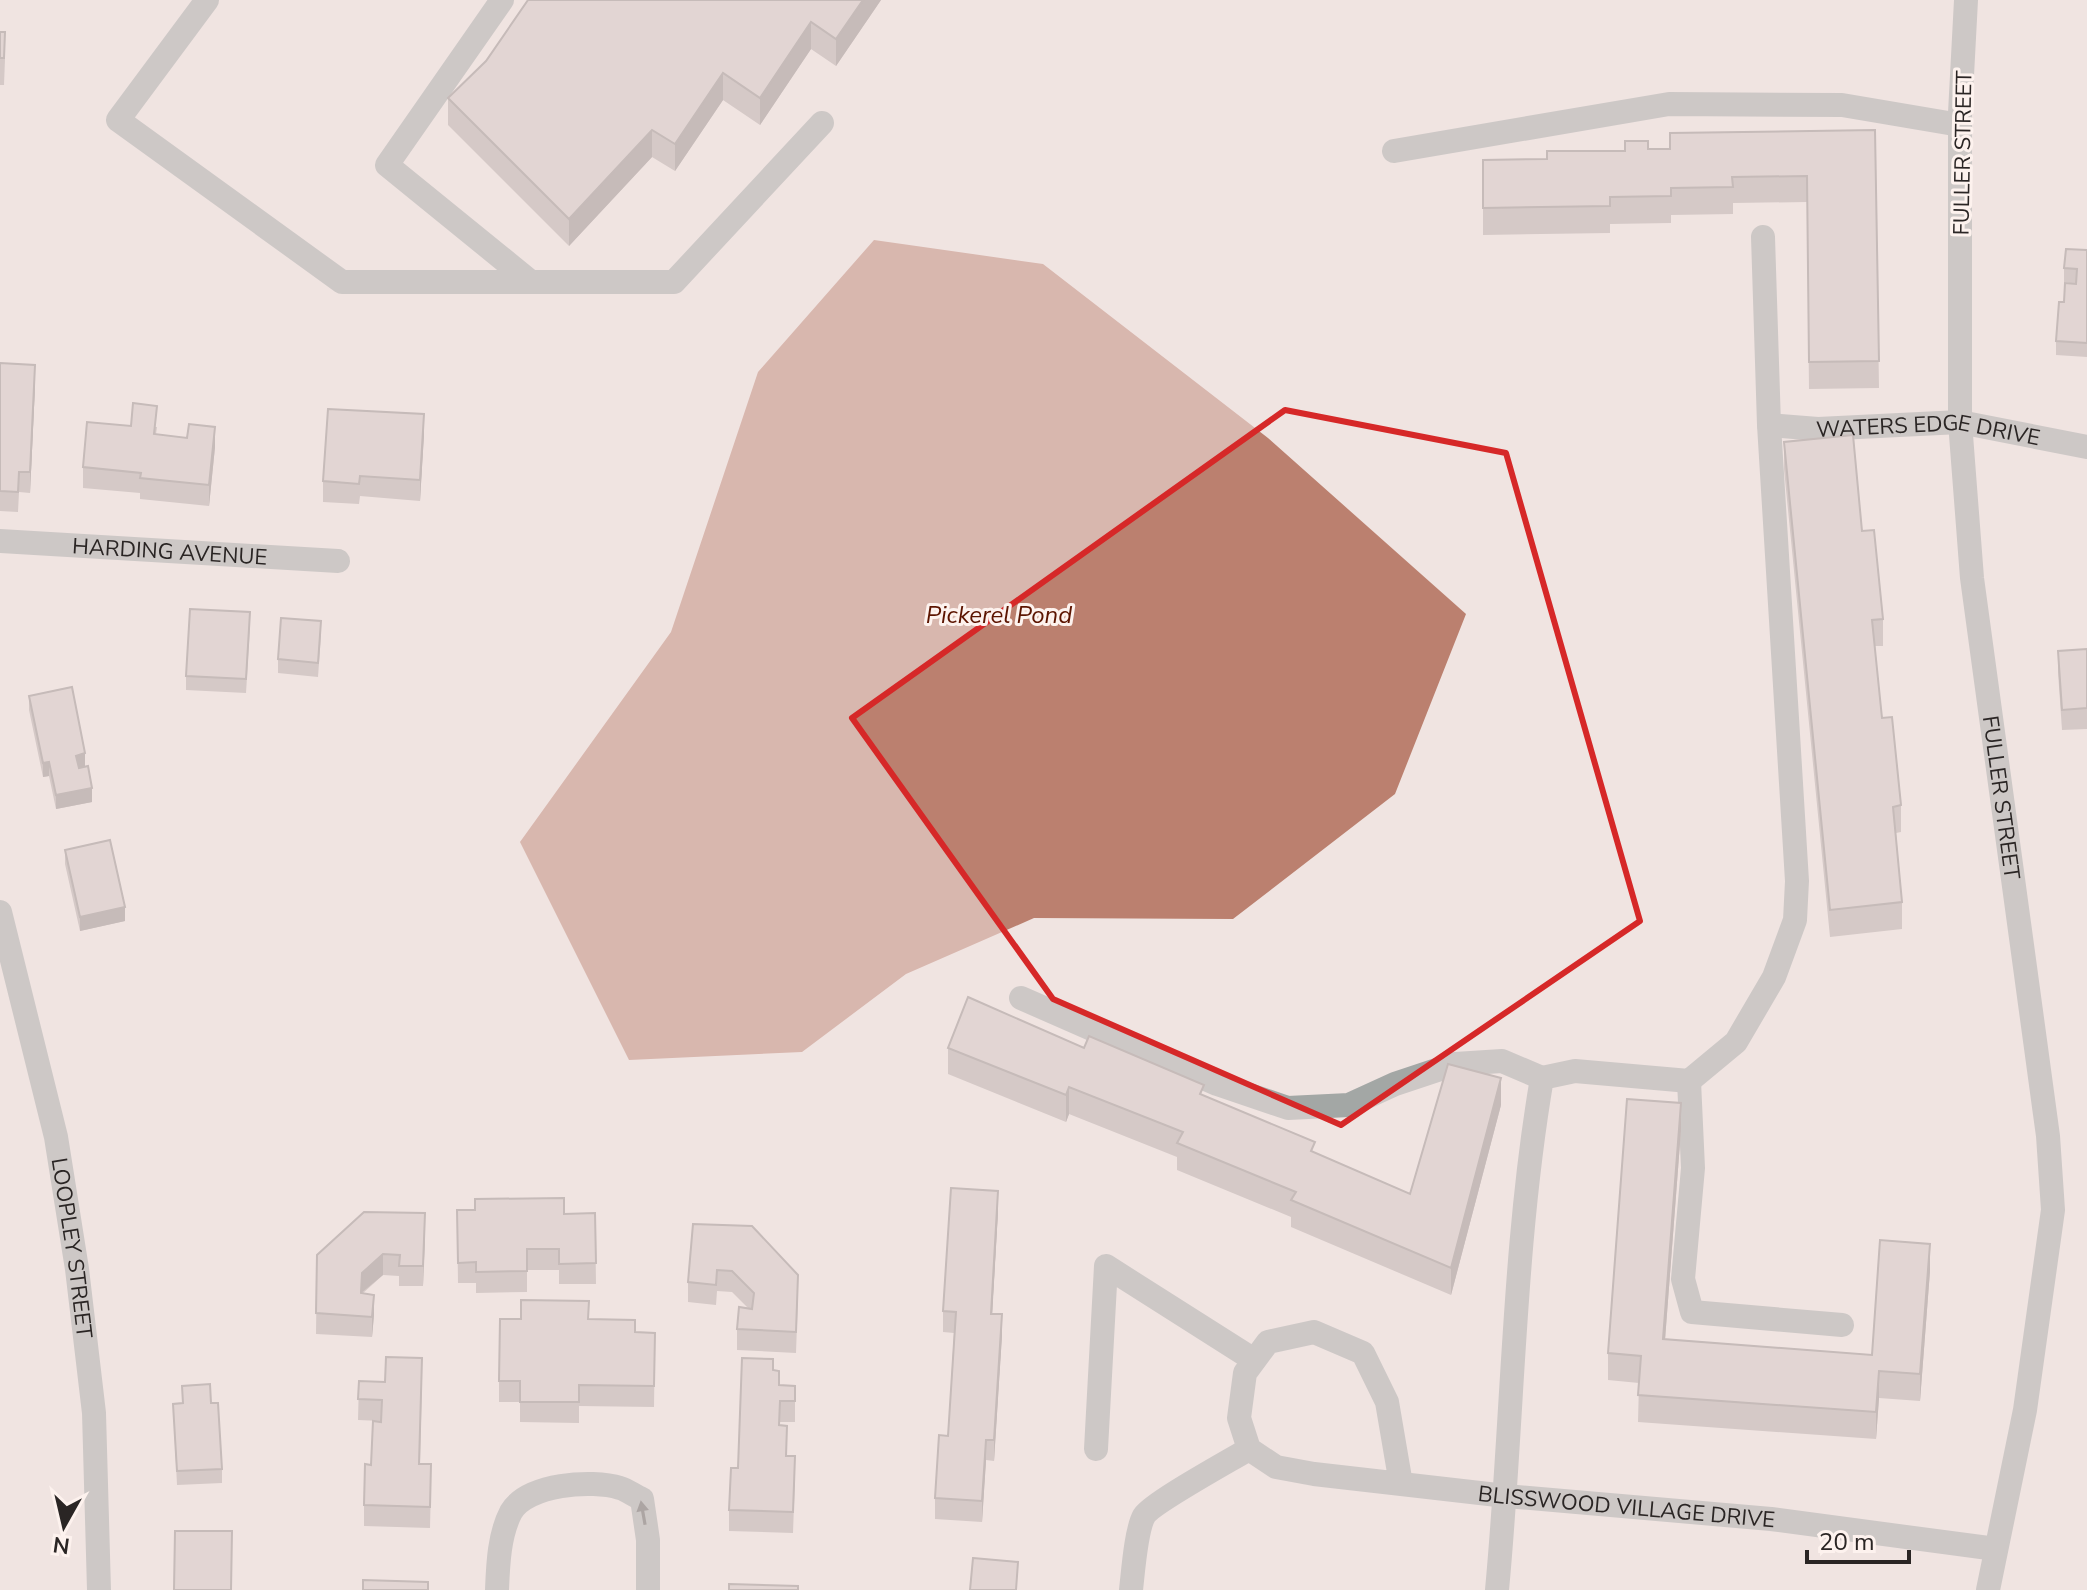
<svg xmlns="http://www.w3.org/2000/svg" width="2087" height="1590" viewBox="0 0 2087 1590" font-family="'Nunito Sans',sans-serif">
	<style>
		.water { fill: #bb806f }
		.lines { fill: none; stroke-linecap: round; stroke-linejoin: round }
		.minor { stroke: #a3a7a5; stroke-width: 24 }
		.wall { fill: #b3a9a6 }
		.shaded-wall { fill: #928987 }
		.building { fill: #d0c4c1; stroke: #928987; stroke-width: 2 }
		.oneway { fill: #5a5958 }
		.marked { fill: none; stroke: #d62828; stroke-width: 6; stroke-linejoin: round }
		.labels { text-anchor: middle; stroke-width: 6; stroke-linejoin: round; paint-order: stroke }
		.street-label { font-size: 22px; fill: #2a2524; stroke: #fdf2ee }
		.water-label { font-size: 24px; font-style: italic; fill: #5c1400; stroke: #fdf2ee }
	</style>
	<rect width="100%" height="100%" fill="#f0e4e1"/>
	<path class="water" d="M874,240L1043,264L1268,438L1466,614L1395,794L1233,919L1034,918L906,974L802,1052L629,1060L520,842L671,632L758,372Z"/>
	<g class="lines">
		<g class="minor">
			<path d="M207,0L118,120L342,282H674L822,123"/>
			<path d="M502,0L387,165L531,282"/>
			<path id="s1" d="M1966,0L1960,113V422L1972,578L2048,1136L2053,1210L2025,1410L1988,1590"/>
			<path d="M1394,151L1669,104L1842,105L1960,125"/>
			<path id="s2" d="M1769,425L1818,429L1960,422L2087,447"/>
			<path id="s3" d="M0,541L338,561"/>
			<path id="s4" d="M0,912L56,1137L77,1269L94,1413L99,1590"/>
			<path d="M1021,998L1217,1084L1288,1108L1349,1105L1395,1084L1455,1064L1502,1061L1542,1078"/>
			<path d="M1689,1081L1693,1168L1683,1279L1692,1312L1842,1325"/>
			<path d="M1096,1449L1106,1266L1254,1360"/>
			<path id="s5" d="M1401,1484L1387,1402L1363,1353L1314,1332L1268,1342L1245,1373L1239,1418L1249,1449L1276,1467L1314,1474L1506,1496L1771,1519L1996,1549"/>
			<path d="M497,1590C498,1565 499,1535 511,1512C527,1484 592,1479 620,1488C627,1490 635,1496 642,1499L648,1540V1590"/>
			<path d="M1131,1590C1133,1573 1136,1530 1144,1516C1152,1503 1231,1460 1249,1449"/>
			<path d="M1497,1590C1513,1420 1513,1247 1542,1078L1575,1071L1689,1081L1736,1042L1774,977L1795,920L1797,881L1769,425L1763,237"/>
		</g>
	</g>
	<g class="wall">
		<path d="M881,0L836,66L811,49L760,125L723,100L675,171L652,157L569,246L448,125V98L486,61Z"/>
		<path d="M0,32L5,59L4,85H0Z"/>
		<path d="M1875,130L1879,388L1809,389L1807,202L1733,203V214L1671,215V223L1610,224V233L1483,235V160L1547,159L1625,151L1670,149Z"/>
		<path d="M2087,250V357L2056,355V341L2064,302L2076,284L2064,282V268Z"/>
		<path d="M0,363L35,386L30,493L19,492L18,512L0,511Z"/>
		<path d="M131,426L157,427L156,434L215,447L209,506L140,499V493L83,488V467Z"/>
		<path d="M424,434L420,501L360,496L359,504L323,502V481Z"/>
		<path d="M1784,442L1862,531L1883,619V646H1875L1882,718L1901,805V832L1896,833L1902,902V929L1830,937L1784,469Z"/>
		<path d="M250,626L246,693L186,690V676Z"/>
		<path d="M321,635L318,677L278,673V659Z"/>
		<path d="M2087,649V729L2062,730L2058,672V651Z"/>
		<path d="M29,696L85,766L92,802L56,809L49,776L43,777L29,710Z"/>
		<path d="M65,850L125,921L80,931L65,864Z"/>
		<path d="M948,1048H1084L1204,1096L1315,1153L1410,1194L1501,1105L1451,1295L1291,1227V1217L1177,1170V1157L1069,1114L1066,1122L948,1074Z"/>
		<path d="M1681,1130L1665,1340L1872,1355L1930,1271L1920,1401L1879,1398L1876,1439L1638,1422L1639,1383L1608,1380V1353Z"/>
		<path d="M457,1210L564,1214L595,1213L596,1284H559V1270H527V1292L476,1293V1283H458Z"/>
		<path d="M998,1212L992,1314L1002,1335L994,1461L986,1460L982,1522L935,1519V1498L948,1436L954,1333L943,1332V1311Z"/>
		<path d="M693,1224L798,1296L796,1353L737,1350V1329L748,1308L732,1292L717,1291L716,1305L688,1302V1282Z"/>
		<path d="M425,1234L423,1286H399V1276L383,1275L362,1294L374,1315L372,1337L316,1334L317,1255Z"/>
		<path d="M521,1319H589L635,1332L655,1333L654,1407L579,1406V1423L520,1422V1402H499V1381Z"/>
		<path d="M773,1370L779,1385L795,1386V1422H780V1426L787,1456L795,1477L793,1533L729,1531V1510L738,1468Z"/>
		<path d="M422,1379L420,1464L431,1485L430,1528L364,1526V1505L381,1421L358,1420L359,1381L385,1382Z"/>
		<path d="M182,1386L211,1403L222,1469V1483L177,1485L173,1404L182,1403Z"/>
	</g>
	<g class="shaded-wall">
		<path d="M863,0H881L836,66V39Z"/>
		<path d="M811,22V49L760,125V98Z"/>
		<path d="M723,73V100L675,171V144Z"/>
		<path d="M652,130V157L569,246V219Z"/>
		<path d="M35,365V386L30,493V472Z"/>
		<path d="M424,414V434L420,501V480Z"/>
		<path d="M215,427V447L209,506V485Z"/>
		<path d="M85,753V767L76,770V756Z"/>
		<path d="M49,762V776L43,777V763Z"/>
		<path d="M92,788V802L56,809V795Z"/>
		<path d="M125,907V921L80,931V917Z"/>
		<path d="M1501,1078V1105L1451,1295V1268Z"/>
		<path d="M1069,1087V1114L1066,1122V1095Z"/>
		<path d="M1681,1103V1130L1663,1366V1339Z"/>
		<path d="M998,1191V1212L991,1335V1314Z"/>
		<path d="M425,1213V1234L423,1286V1266Z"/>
		<path d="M1930,1244V1271L1920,1401V1374Z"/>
		<path d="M383,1254V1275L361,1293L362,1273Z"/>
		<path d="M374,1295V1315L372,1337V1317Z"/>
		<path d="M1002,1314V1335L994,1461V1440Z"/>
		<path d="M1879,1371V1398L1876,1439V1412Z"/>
		<path d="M986,1440V1460L982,1522V1501Z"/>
	</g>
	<g class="building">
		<path d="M528,0H863L836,39L811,22L760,98L723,73L675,144L652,130L569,219L448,98L486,61Z"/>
		<path d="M0,32H5L4,58H0Z"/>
		<path d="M1875,130L1879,361L1809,362L1807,176L1732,177L1733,187L1671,188V196L1610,197V206L1483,208V160L1547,159V151H1625V141H1648V149H1670V133Z"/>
		<path d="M2066,249L2087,250V343L2056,341L2059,302H2064L2065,283L2076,284L2077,269L2064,268Z"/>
		<path d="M0,363L35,365L30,472H19L18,492L0,491Z"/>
		<path d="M133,403L157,406L154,434L187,438L189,424L215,427L209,485L140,478L141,473L83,467L87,422L131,426Z"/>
		<path d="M328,409L424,414L420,480L360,476L359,484L323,481Z"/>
		<path d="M1853,435L1862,531L1874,530L1883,619L1872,620L1882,718L1892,717L1901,805L1893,807L1902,902L1830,910L1784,442Z"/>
		<path d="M190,609L250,612L246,679L186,676Z"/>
		<path d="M281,618L321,621L318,663L278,659Z"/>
		<path d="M2087,649V708L2062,710L2058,651Z"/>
		<path d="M72,687L85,753L76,756L79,768L88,766L92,788L56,795L49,762L43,763L29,696Z"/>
		<path d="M110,840L125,907L80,917L65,850Z"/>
		<path d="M968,997L1084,1048L1089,1036L1204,1085L1200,1094L1315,1142L1311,1151L1410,1194L1448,1064L1501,1078L1451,1268L1291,1200L1296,1192L1177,1143L1183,1132L1069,1087L1066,1095L948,1048Z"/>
		<path d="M1627,1099L1681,1103L1663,1339L1872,1355L1880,1240L1930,1244L1920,1374L1879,1371L1876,1412L1638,1395L1641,1356L1608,1353Z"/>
		<path d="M951,1188L998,1191L991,1314H1002L994,1440H986L982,1501L935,1498L939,1435L948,1436L956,1312L943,1311Z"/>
		<path d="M564,1198V1214L595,1213L596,1263L559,1264V1249H527V1271L476,1272V1262L458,1263L457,1210H475V1199Z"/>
		<path d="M364,1212L425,1213L423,1266H399L400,1255L383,1254L362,1273L361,1293L374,1295L372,1317L316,1313L317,1255Z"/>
		<path d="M693,1224L752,1226L798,1275L796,1332L737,1329L739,1307L752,1309L754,1293L732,1271L717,1270L716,1285L688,1282Z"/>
		<path d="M521,1300L589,1301L588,1319L635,1320V1332L655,1333L654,1386L579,1385V1402H520V1381H499L500,1319H521Z"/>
		<path d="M386,1357L422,1358L419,1464H431L430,1507L364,1505L365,1464L371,1465L373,1421L381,1422L382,1400L358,1399L359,1381L385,1382Z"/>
		<path d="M742,1358L773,1359V1370L779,1371V1385L795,1386V1401H780L779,1425L787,1426L786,1456H795L793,1512L729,1510L731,1468H738Z"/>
		<path d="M210,1384L211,1403H218L222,1469L177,1471L173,1404L183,1403L182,1386Z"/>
		<path d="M175,1531H232L231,1590H174Z"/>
		<path d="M973,1558L1018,1562L1016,1590H970Z"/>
		<path d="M363,1580L428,1582V1590H363Z"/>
		<path d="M729,1584L798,1586V1590H729Z"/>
	</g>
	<defs><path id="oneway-solid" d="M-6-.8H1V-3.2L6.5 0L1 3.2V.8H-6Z" transform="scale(2)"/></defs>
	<use class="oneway" href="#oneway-solid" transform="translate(643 1513) rotate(-100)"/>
	<path d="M0 0H2087V1590H0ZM1285,410L1506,453L1640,921L1341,1125L1053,999L852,718Z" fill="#f0e4e1" fill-opacity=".55" fill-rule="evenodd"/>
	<path class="marked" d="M1285,410L1506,453L1640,921L1341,1125L1053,999L852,718Z"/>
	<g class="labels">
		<g class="street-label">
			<text transform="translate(1962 153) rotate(-89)" y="8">FULLER STREET</text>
			<text dy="8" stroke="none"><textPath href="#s2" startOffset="160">WATERS EDGE DRIVE</textPath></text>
			<text dy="8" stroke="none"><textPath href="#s3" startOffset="170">HARDING AVENUE</textPath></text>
			<text dy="8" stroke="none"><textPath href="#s1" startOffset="800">FULLER STREET</textPath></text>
			<text dy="8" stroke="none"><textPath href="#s4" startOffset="344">LOOPLEY STREET</textPath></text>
			<text dy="8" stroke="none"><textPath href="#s5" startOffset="740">BLISSWOOD VILLAGE DRIVE</textPath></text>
		</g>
		<g class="water-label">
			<text x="999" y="623">Pickerel Pond</text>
		</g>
	</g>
	<g transform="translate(64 1526) rotate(188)" stroke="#fdf2ee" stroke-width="6" paint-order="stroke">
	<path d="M0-6L14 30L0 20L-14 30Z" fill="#2a2524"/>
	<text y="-12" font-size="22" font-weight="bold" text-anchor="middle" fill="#2a2524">N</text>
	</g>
	<path d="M1807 1550v12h102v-12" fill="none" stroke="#2a2524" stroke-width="4"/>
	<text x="1819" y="1550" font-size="24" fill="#2a2524" stroke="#fdf2ee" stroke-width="6" paint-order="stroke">20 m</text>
</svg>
